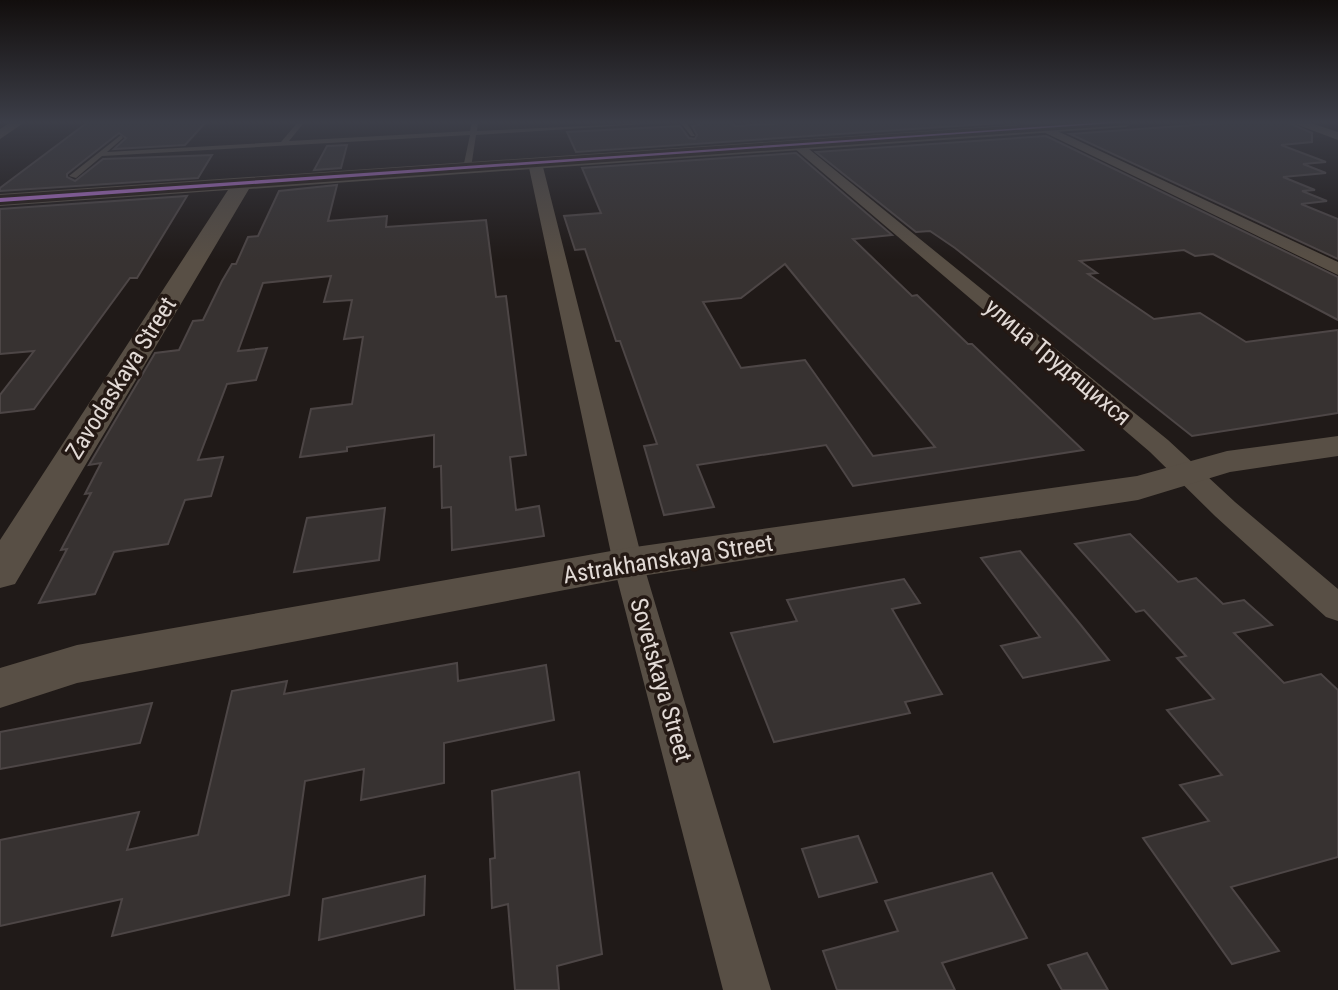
<svg xmlns="http://www.w3.org/2000/svg" width="1338" height="990" viewBox="0 0 1338 990" font-family="'Roboto Condensed',sans-serif">
	<style>
		.building { fill: #373231; stroke: #4d4646; stroke-width: 2; fill-rule: evenodd }
		.lines { fill: none; stroke-linecap: round; stroke-linejoin: round }
		.service { fill: #584f45; fill-rule: evenodd }
		.minor { fill: #584f45; fill-rule: evenodd }
		.tertiary { fill: #584f45; fill-rule: evenodd }
		.bus-1-casing { stroke: #241914; stroke-width: 6 }
		.bus-1 { fill: #b673d3; fill-rule: evenodd }
		.labels { text-anchor: middle; stroke-width: 7; stroke-linejoin: round; paint-order: stroke }
		.street-label { font-size: 24px; fill: #e2dad6; stroke: #241914 }
	</style>
	<rect width="100%" height="100%" fill="#201a18"/>
	<g class="building">
		<path d="M88,122H206L185,145L114,149L126,138L119,133L67,174V177L75,181L103,159L212,155L198,178L0,191V188Z"/>
		<path d="M696,122H731L735,126L803,122L1001,123L576,152L567,132L680,126L689,138L695,139L697,135L692,126L699,125Z"/>
		<path d="M1236,122H1287L1312,133V142L1281,145L1326,162L1303,164L1326,173L1283,177L1315,190L1302,191L1327,201L1301,204L1338,219V259L1070,134Z"/>
		<path d="M1046,136L1338,277V320L1213,254L1195,256L1184,250L1080,261L1097,273L1088,274L1154,319L1200,313L1246,342L1338,330V413L1192,436L955,248L930,231L916,232L816,152Z"/>
		<path d="M347,145L341,168L314,170L327,146Z"/>
		<path d="M796,153L892,235L853,239L912,296L917,295L968,344H972L1083,450L853,486L826,445L697,465L714,507L664,515L644,446L657,444L620,341H616L585,249L575,250L564,216L601,213L582,168ZM785,264L935,447L873,456L805,360L741,368L703,302L741,298Z"/>
		<path d="M337,185L328,221L387,216L386,227L486,220L496,297L506,296L526,455L510,457L516,510L539,506L544,536L452,550L451,507L442,508L441,466L434,467V435L347,447V451L300,457L311,409L352,404L363,337L344,339L352,300L324,302L331,276L263,283L238,351L267,348L256,380L227,384L198,460L223,457L211,496L185,500L168,544L114,552L95,594L39,603L67,549L61,550L91,493L85,494L101,463L89,465L155,353L179,350L193,321L203,320L222,281L232,264H236L248,237L258,236L279,191Z"/>
		<path d="M187,196L137,278H130L34,409L0,413V395L34,351L0,354V209Z"/>
		<path d="M385,508L379,560L294,572L307,518Z"/>
		<path d="M1130,534L1178,582L1196,578L1223,604L1244,600L1272,625L1234,633L1284,683L1321,674L1338,690V857L1231,887L1279,951L1232,964L1143,838L1209,821L1180,785L1222,775L1167,710L1214,699L1177,658L1186,656L1144,610L1136,612L1075,544Z"/>
		<path d="M1020,551L1080,624L1109,660L1023,678L1001,646L1040,637L981,558Z"/>
		<path d="M904,579L920,603L892,609L942,694L905,702L910,713L774,742L731,633L797,621L787,600Z"/>
		<path d="M457,663L458,681L546,665L554,720L444,743V783L361,800L364,769L305,781L289,895L112,936L122,899L0,926V840L139,812L127,850L198,835L232,691L287,681L284,694Z"/>
		<path d="M152,703L140,743L0,769V732Z"/>
		<path d="M579,772L602,954L557,966L559,990H515L508,904L492,908L490,859L495,858L492,791Z"/>
		<path d="M858,836L877,882L819,897L802,849Z"/>
		<path d="M992,873L1027,938L942,963L955,990H837L823,951L898,931L885,901Z"/>
		<path d="M425,876L424,915L319,940L323,899Z"/>
		<path d="M1087,953L1108,990H1062L1048,965Z"/>
	</g>
	<g class="lines">
		<g class="service">
			<path d="M298,122H310L303,124L289,141L470,131L472,122H478L477,131L673,122L476,135L471,168L467,170L463,168L470,135L102,156L76,178L69,176L121,135L123,138L107,152L281,142Z"/>
			<path d="M680,122H686L695,136H691Z"/>
		</g>
		<g class="minor">
			<path d="M11,122H25L0,139V129Z"/>
			<path d="M1023,122H1038L1338,262V275Z"/>
			<path d="M1290,122H1308L1338,132V140Z"/>
			<path d="M799,141L1168,440L1235,502L1338,589V621L1326,617L1215,516L1150,452L794,148L792,145Z"/>
			<path d="M535,159L542,163L643,563L771,990H723L613,563L528,163Z"/>
		</g>
		<g class="tertiary">
			<path d="M1059,122H1134L1126,127L249,189L15,584L0,588V540L228,190L0,206V194Z"/>
			<path d="M1338,436V456L1230,472L1138,500L628,578L77,683L0,708V668L77,645L628,548L1137,476L1227,451Z"/>
		</g>
		<g class="bus-1-casing">
			<path id="bus-1" d="M1109,122H1128L0,202V198Z"/>
		</g>
		<use href="#bus-1" class="bus-1"/>
	</g>
	<linearGradient id="sky" x2="0" y2="1"><stop stop-color="#120e0d"/><stop offset="0.47" stop-color="#3c3e48"/><stop offset="1" stop-color="#3c3e48" stop-opacity="0"/></linearGradient>
	<rect width="1338" height="260" fill="url(#sky)"/>
	<g class="labels">
		<g class="street-label">
			<text transform="translate(1058 362) rotate(40)" y="8">улица Трудящихся</text>
			<text transform="translate(121 378) rotate(-58)" y="8">Zavodaskaya Street</text>
			<text transform="translate(668 559) rotate(-9)" y="8">Astrakhanskaya Street</text>
			<text transform="translate(661 680) rotate(74)" y="8">Sovetskaya Street</text>
		</g>
	</g>
</svg>
